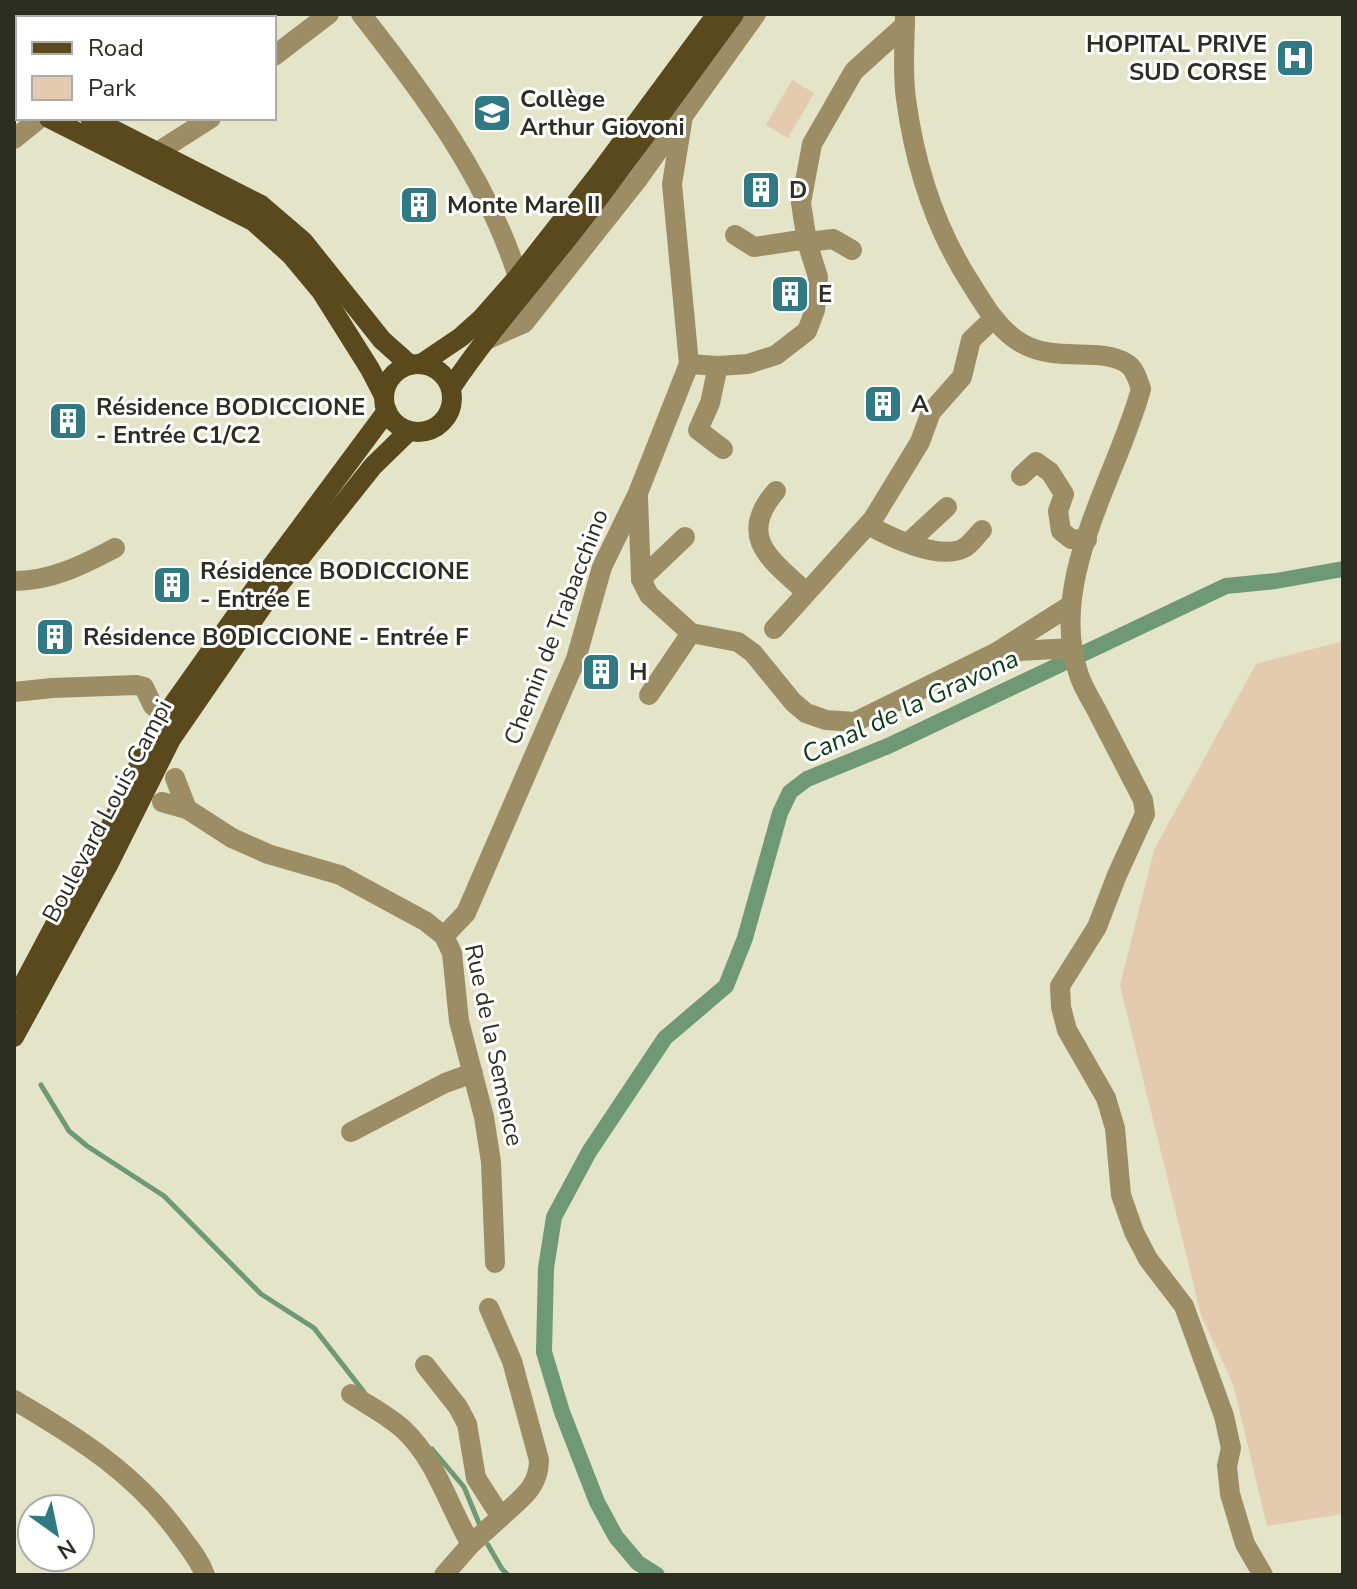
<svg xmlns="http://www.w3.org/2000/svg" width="1357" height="1589" viewBox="0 0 1357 1589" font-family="'Nunito Sans',sans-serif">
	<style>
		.green { fill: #e4caaf }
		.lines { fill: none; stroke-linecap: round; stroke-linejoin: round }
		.stream { stroke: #6f9874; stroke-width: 5 }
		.canal { stroke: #6f9874; stroke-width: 16 }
		.minor { stroke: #9d8d65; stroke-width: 20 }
		.major { stroke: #5a491c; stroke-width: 20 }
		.labels { text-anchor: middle; stroke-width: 6; stroke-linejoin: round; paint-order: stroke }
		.poi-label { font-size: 24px; font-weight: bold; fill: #2d2e23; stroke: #fff; text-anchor: start }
		.street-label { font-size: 24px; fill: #2d2e23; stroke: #fff }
		.water-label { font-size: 26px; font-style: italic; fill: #0b3b17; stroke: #fff }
	</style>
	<rect width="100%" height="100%" fill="#e3e4c8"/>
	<g class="green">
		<path d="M792,80L814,93L788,138L766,125Z"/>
		<path d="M1343,641V1514L1267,1526L1233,1384L1201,1315L1120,985L1154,850L1256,664Z"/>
	</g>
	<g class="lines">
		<g class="stream">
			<path d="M41,1085L69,1131L87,1146L164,1196L261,1294L314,1328L364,1392"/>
			<path d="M432,1449L464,1487L481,1528"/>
			<path d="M488,1545L502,1569L508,1575"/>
		</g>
		<path class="canal" d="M657,1575L638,1563L616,1537L597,1502L562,1412L544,1352L546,1268L554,1217L589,1152L665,1038L726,986L745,938L780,813L790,792L807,779L888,746L1226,586L1276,581L1343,569"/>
		<g class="minor">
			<path d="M361,14C424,94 487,179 518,277"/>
			<path d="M905,14C905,42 902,71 906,99C915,166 936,231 973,287C985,306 996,325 1015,339C1052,366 1097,345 1126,363C1135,368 1138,380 1141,389C1117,477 1046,582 1079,675C1083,688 1092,701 1098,713C1113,742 1128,771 1143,800L1145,814L1117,875L1097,927L1060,986L1061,1007L1067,1030L1106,1098L1115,1128L1121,1195L1134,1232L1148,1259L1184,1306L1224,1416L1231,1448L1227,1466L1230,1494L1245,1544L1263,1575"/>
			<path d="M274,56L329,14"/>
			<path d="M14,139L40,118"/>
			<path d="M146,164L164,148L211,118"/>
			<path d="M735,235L754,247L807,239"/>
			<path d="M807,242L833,239L852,250"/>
			<path d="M486,340L524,323L638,179L756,14"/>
			<path d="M689,364L718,366L748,364L776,355L807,331L815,310L818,277L807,242L801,203L812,144L854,71L905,25"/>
			<path d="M718,366L710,403L698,430L723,449"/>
			<path d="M1021,476L1036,462L1050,472L1064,494L1058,511L1061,531L1071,539L1087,540"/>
			<path d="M776,491C736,537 771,560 806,592"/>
			<path d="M638,497L641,579L649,595L691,633L738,642L753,653L793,702L806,713L826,720L855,722L997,652L1071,605"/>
			<path d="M868,525C890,537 939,561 964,548C971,544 976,536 982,530"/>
			<path d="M908,543L947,507"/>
			<path d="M641,579L685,537"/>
			<path d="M14,581C51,581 83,565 115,548"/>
			<path d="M774,629L873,519L920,442L931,412L962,377L971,340L993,319"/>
			<path d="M1000,652L1072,648"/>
			<path d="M14,692L52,688L137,685L144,687L153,706"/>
			<path d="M649,695L691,633"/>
			<path d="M175,778L187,809"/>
			<path d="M162,802L187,809L232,838L268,854L340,875L425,921L444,936L452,953L459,1021L484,1117L491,1162L495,1263"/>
			<path d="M444,936L466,913L576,659L602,567L638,493L689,364L672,184L683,116"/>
			<path d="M351,1132L445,1083L473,1073"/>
			<path d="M489,1308L512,1361L539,1460C539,1488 520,1499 501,1517"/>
			<path d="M425,1365L458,1407L467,1424L476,1478L501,1517L471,1544"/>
			<path d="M351,1394C369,1406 389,1416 404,1430C437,1461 448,1506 471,1544L444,1575"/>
			<path d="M14,1400C79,1438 138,1475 182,1538C191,1550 200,1561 205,1575"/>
		</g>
		<g class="major">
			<path d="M14,72L18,75"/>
			<path d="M14,94L18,97"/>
			<path d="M49,118L253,221L291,255L321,291L370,369L384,396"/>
			<path d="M90,118L261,205L303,241L382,340L410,365"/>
			<path d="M421,364L461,337L481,319L518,277L598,175L717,14"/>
			<circle cx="418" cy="398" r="34"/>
			<path d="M451,388C488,333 533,282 574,230C629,159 681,86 734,14"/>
			<path d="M14,1002L66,904L106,836L155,730L257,586L387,411"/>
			<path d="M14,1037L108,865L171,739L266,601L315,539L373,466L409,431"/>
		</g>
	</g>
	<defs>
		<g id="hospital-square" transform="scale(2)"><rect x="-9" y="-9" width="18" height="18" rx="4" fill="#327a83" stroke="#fff"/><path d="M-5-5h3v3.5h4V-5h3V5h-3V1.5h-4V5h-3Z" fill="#fff"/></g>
		<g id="school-square" transform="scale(2)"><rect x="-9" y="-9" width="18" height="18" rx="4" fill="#327a83" stroke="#fff"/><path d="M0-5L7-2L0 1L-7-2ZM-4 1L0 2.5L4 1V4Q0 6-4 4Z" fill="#fff"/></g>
		<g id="building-square" transform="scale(2)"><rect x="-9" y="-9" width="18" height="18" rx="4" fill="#327a83" stroke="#fff"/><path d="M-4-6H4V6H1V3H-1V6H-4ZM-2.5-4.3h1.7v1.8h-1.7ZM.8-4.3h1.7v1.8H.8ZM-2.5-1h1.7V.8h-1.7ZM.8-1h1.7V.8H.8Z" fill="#fff"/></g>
	</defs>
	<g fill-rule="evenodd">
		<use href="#hospital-square" x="1295" y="58"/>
		<use href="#school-square" x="492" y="113"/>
		<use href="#building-square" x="761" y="190"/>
		<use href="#building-square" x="419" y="205"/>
		<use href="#building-square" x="790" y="294"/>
		<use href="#building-square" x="883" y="404"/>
		<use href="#building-square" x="68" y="421"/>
		<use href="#building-square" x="172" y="585"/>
		<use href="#building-square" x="55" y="637"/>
		<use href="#building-square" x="601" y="672"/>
	</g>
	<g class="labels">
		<g class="poi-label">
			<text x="1267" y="52" text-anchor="end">HOPITAL PRIVE<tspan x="1267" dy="28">SUD CORSE</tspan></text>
			<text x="520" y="107">Collège<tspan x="520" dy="28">Arthur Giovoni</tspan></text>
			<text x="789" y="198">D</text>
			<text x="447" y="213">Monte Mare II</text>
			<text x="818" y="302">E</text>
			<text x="911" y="412">A</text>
			<text x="96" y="415">Résidence BODICCIONE<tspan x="96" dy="28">- Entrée C1/C2</tspan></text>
			<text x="200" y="579">Résidence BODICCIONE<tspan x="200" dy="28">- Entrée E</tspan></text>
			<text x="83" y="645">Résidence BODICCIONE - Entrée F</text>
			<text x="629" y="680">H</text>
		</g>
		<g class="street-label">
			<text transform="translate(556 627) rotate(-69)" y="8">Chemin de Trabacchino</text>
			<text transform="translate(107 811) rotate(-62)" y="8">Boulevard Louis Campi</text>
			<text transform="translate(494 1045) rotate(78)" y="8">Rue de la Semence</text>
		</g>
		<g class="water-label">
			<text transform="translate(910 706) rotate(-25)" y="9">Canal de la Gravona</text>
		</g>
	</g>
	<rect width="1357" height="1589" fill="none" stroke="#2d2e23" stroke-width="32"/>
	<rect x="16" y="16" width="260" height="104" fill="#ffffff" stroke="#ababa7" stroke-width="2"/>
	<rect x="32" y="42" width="40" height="12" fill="#5a491c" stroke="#ababa7" stroke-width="2"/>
	<text x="88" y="56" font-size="24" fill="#2d2e23">Road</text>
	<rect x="32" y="76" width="40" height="24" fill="#e4caaf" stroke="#ababa7" stroke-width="2"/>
	<text x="88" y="96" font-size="24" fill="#2d2e23">Park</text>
	<g transform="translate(56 1533) rotate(147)"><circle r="38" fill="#ffffff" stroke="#ababa7" stroke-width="2"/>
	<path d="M0-6L14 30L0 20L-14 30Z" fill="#327a83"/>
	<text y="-12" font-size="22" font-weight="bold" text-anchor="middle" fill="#2d2e23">N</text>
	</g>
</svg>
